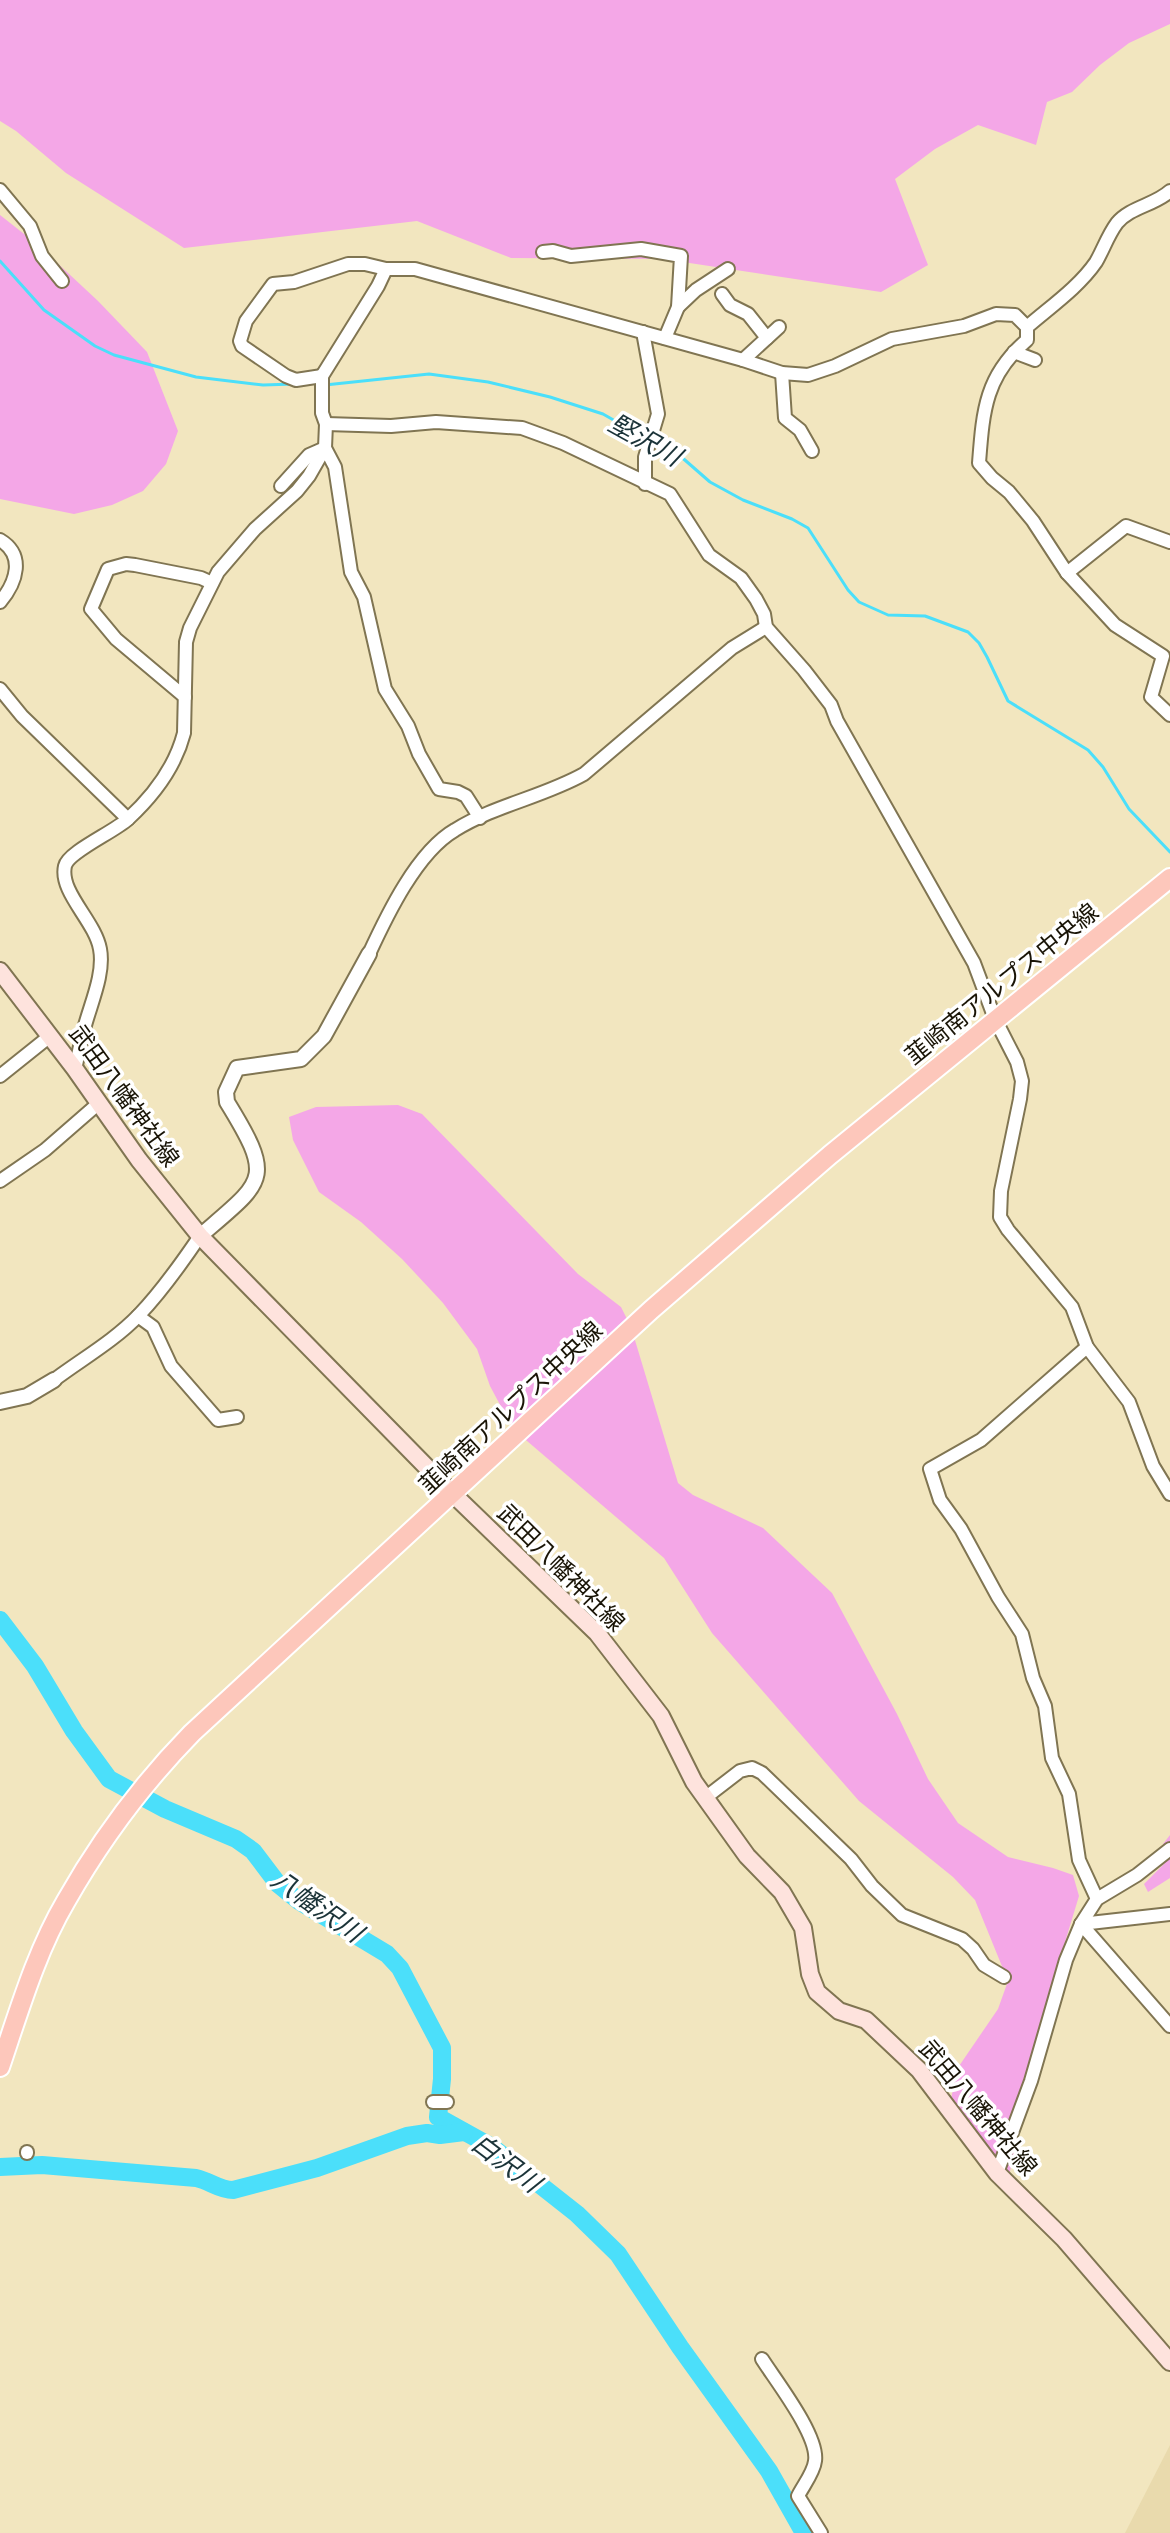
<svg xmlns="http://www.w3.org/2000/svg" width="1170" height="2533" viewBox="0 0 1170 2533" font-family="'Source Sans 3','Noto Sans JP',sans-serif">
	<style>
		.built { fill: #e9daad }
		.green { fill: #f4a7e7 }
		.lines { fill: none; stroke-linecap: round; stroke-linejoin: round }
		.stream { stroke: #4bdffa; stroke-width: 3 }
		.river { stroke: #4bdffa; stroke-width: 18 }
		.minor-casing { stroke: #807552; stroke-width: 16 }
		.tertiary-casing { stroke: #807552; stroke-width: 18 }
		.secondary-casing { stroke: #807552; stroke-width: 20 }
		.primary-casing { stroke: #fff; stroke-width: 22 }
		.minor { stroke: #fff; stroke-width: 12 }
		.tertiary { stroke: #fff; stroke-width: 14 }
		.secondary { stroke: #fee3dd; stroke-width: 16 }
		.primary { stroke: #fdc7bb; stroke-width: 18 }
		.labels { text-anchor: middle; stroke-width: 7; stroke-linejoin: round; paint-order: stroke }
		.street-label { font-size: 24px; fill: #191406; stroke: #fff }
		.water-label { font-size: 26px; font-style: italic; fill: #1b3338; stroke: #fff }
	</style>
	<rect width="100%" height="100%" fill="#f2e6bf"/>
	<path class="built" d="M1170,2445V2533H1125Z"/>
	<g class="green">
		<path d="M0,0H1170V24L1129,43L1100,65L1072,92L1047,102L1036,145L978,125L935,149L895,179L928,265L881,292L663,259L511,258L417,221L184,248L66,173L16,131L0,121Z"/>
		<path d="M0,215L38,245L98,301L147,352L178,431L166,464L143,491L112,505L74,514L0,499Z"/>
		<path d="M398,1105L422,1114L578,1274L621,1307L631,1327L678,1483L693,1495L763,1528L832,1593L897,1714L928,1779L958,1823L1008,1857L1053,1868L1073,1875L1079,1896L1041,2021L1007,2186L973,2150L951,2099L957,2069L998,2009L1008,1981L975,1900L953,1877L859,1801L712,1633L664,1558L513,1429L490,1386L477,1349L443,1303L402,1259L361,1222L319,1192L293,1140L289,1117L316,1107Z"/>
		<path d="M1170,1835V1878L1148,1892L1144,1884L1165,1863L1163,1844Z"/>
	</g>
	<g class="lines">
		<g class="stream">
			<path d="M0,261L44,310L95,346L114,355L196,377L263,385L294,384"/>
			<path d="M325,385L429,374L488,382L550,397L603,414L645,438"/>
			<path d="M652,442L678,454L710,482L743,500L792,519L808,528L848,590L859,602L888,615L925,616L968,632L979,643L987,657L1008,701L1088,750L1103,767L1129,809L1170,852"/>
		</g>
		<g class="river">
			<path d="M0,1620L35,1666L74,1731L109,1779L165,1809L236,1839L253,1851L278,1884L299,1901L387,1954L400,1968L442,2048V2079L438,2117L492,2147L577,2214L618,2254L680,2347L769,2471L804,2533"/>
			<path d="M0,2167L42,2165L196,2178C210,2181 219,2190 233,2190L317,2168L407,2136L427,2133L440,2135L464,2132"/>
		</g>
		<g class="minor-casing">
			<g id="minor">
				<path d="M0,190L30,226L42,256L62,281"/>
				<path d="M1170,191C1155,205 1130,207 1117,223C1108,235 1103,250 1096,262C1079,287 1050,307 1027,327V340C985,376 983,411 979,463L992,478L1009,492L1033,521L1067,573L1115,625L1163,656L1151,697L1170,715"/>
				<path d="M543,252L553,251L571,256L641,249L681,256L678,307L665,338"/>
				<path d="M722,294L730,305L748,314L767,338"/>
				<path d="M678,307L696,290L728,269"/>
				<path d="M643,332L658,414L645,457V484"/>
				<path d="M1014,352L1035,360"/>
				<path d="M743,360L779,327"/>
				<path d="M782,373L785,418L800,430L812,451"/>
				<path d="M322,376L296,380L286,376L242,346L240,341L246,321L273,284L294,282L348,264H365L386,269"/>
				<path d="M326,424L391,426L436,422L522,428L563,443L670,494L709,555L741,578L756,599L764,614L766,627L804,670L831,705L837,721L974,963L995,1019L1017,1062L1022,1081L1020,1099L1001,1191L1000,1217L1008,1230L1072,1307L1087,1347L1129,1402L1153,1466L1170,1494"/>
				<path d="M325,448L335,467L351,572L364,597L385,689L408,726L419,754L439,789L458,792L466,796L480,818"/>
				<path d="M281,486L309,455L325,448"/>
				<path d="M0,540C25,555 17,582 0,602"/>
				<path d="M1067,573L1126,526L1170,542"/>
				<path d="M0,689L22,716L128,819"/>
				<path d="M185,697L116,639L91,609L108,569L126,564L135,565L201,578L212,583"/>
				<path d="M369,954C387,915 417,852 455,830C495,805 543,797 584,774L732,648L766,627"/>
				<path d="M75,1069C78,1057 80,1045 83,1033C89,1007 105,975 100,949C95,921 59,892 65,866C68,852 114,832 128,819C154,795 175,768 184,733L186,642L190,628L218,572L255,529L297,491L309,476L325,448L326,424L322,413V376L378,286L386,269H415L743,360L782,373L808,375L835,366L892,339L964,326L996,314L1015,315L1027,327"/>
				<path d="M0,1076L50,1036"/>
				<path d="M0,1181L45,1150L99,1103"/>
				<path d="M138,1316L153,1327L171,1366L218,1420L237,1417"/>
				<path d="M1087,1347L981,1440L930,1469L940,1500L961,1529L998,1597L1022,1634L1033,1678L1045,1706L1052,1758L1069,1794L1079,1860L1097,1899"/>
				<path d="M54,1380C82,1359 114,1341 139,1315C162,1291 181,1264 200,1236"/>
				<path d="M705,1798L740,1771L752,1768L762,1773L851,1859L872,1886L902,1915L962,1939L973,1949L984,1965L1004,1977"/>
				<path d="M1081,1924L1170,2026"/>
				<path d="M1081,1924L1170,1914"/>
				<path d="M433,2102H447"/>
				<path d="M27,2152V2153"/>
				<path d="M997,2173L1031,2081L1066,1960L1081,1924L1097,1899L1137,1875L1170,1849"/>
				<path d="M762,2359C776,2381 819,2436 815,2461C814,2472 803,2486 798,2496L821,2533"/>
			</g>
		</g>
		<g class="tertiary-casing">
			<g id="tertiary">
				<path d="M200,1236C265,1180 275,1180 227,1102L226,1092L237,1068L301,1059L324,1036L369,954"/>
				<path d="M0,1402L27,1396L54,1380"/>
			</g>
		</g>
		<g class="secondary-casing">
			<path id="secondary" d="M0,971L75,1069L139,1160L200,1236L453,1494L597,1633L661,1716L694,1782L747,1856L782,1892L803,1928L810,1974L817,1992L839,2011L866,2020L919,2070L997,2173L1064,2239L1170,2362"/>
		</g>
		<g class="primary-casing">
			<path id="primary" d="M0,2067C19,2011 36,1952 66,1901C100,1841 144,1782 192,1733L651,1310L830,1155L1170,878"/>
		</g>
		<use href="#minor" class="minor"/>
		<use href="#tertiary" class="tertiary"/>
		<use href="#secondary" class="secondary"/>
		<use href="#primary" class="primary"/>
	</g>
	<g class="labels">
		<g class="street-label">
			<text transform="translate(1002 984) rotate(-39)" y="8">韮崎南アルプス中央線</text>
			<text transform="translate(124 1096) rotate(54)" y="8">武田八幡神社線</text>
			<text transform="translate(511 1408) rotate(-43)" y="8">韮崎南アルプス中央線</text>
			<text transform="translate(561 1568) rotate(45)" y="8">武田八幡神社線</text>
			<text transform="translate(978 2108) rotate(50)" y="8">武田八幡神社線</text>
		</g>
		<g class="water-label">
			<text transform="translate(645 440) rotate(29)" y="9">堅沢川</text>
			<text transform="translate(317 1906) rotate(35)" y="9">八幡沢川</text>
			<text transform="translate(506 2163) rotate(37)" y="9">白沢川</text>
		</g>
	</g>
</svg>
